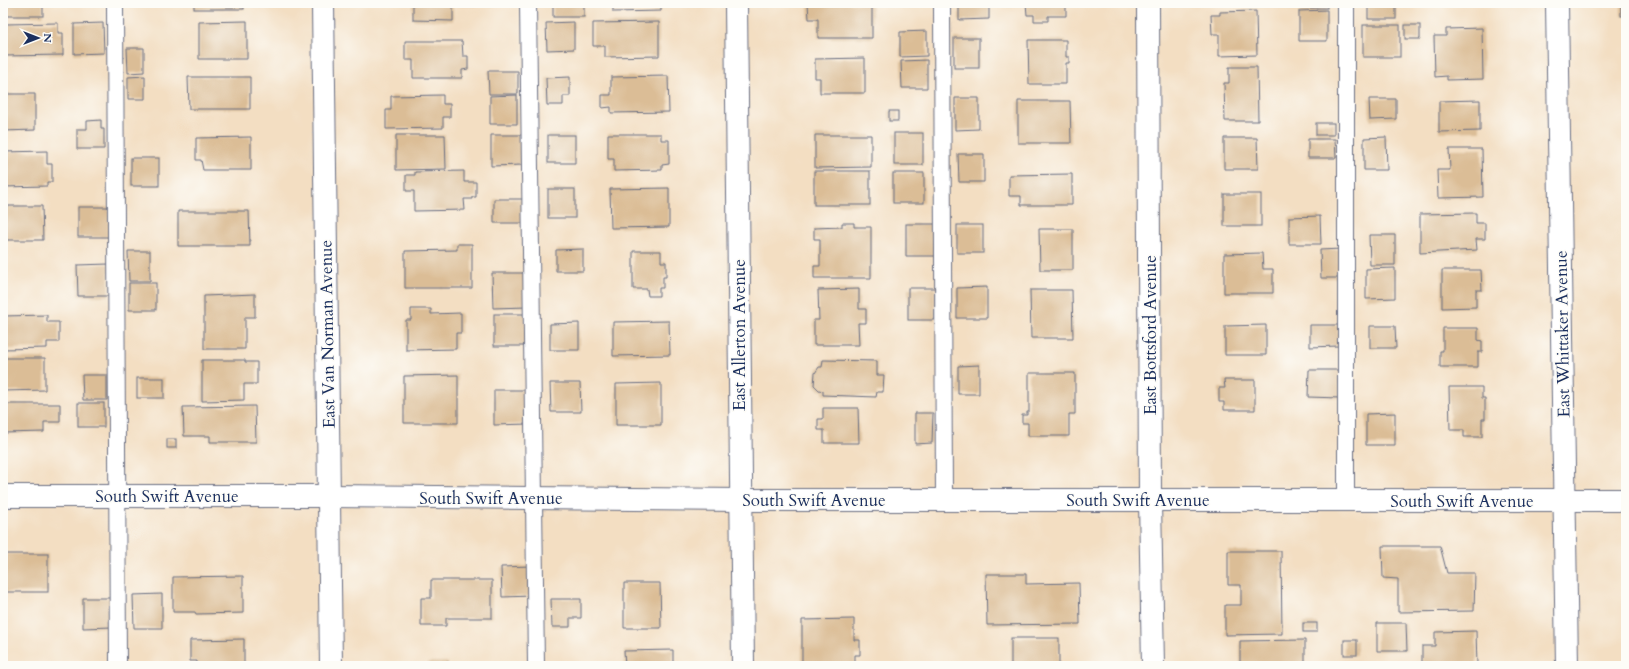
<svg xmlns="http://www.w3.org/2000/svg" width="1629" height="669" viewBox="0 0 1629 669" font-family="Cardo,serif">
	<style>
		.building { fill: #dbbd96 }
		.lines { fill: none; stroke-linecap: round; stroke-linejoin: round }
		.lane-casing { stroke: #676c81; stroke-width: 18 }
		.street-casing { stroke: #676c81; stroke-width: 24 }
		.lane { stroke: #fff; stroke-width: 16 }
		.street { stroke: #fff; stroke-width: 22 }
		.labels { text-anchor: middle; stroke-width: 3; stroke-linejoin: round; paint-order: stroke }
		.street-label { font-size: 17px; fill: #1b2f5e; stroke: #fdfcf7 }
	</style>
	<rect width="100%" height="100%" fill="#fdfcf7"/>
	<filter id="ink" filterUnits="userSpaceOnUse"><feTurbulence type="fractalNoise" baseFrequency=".025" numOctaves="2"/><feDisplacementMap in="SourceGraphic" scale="8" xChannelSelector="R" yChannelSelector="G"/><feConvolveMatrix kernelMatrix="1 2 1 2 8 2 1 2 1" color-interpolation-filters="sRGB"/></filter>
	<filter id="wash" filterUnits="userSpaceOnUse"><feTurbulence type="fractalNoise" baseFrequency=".012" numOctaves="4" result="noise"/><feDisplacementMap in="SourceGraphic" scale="16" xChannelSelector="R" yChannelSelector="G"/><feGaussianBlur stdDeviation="0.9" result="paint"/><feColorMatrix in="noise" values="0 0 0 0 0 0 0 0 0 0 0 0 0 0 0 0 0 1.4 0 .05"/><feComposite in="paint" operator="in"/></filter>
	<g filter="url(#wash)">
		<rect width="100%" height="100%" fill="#f3dec2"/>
		<g id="blocks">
			<g class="building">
				<rect x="3" y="3" width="40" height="13"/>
				<rect x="194" y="3" width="50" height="6"/>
				<path d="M409,3H476V6H453V21L413,20V4H409Z"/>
				<path d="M489,3H522V5L489,6Z"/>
				<rect x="553" y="3" width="31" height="14"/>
				<path d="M613,3H661V11L613,12Z"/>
				<path d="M808,3H872V38H818V19H809Z"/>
				<path d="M959,3H989V19L959,20Z"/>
				<path d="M1026,3H1066V16H1048V21H1034V15H1027Z"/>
				<rect x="1300" y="3" width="27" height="5"/>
				<rect x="1368" y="3" width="28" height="16"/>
				<rect x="1621" y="3" width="5" height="13"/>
				<path d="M1327,10V41H1299V11Z"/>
				<path d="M1256,11L1257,55L1219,56V34H1212L1211,15H1220V12Z"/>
				<path d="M247,21V59H199V22Z"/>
				<path d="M574,22V49L547,50L546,23Z"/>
				<path d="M659,22V56L605,57V46H593V23Z"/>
				<path d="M58,23V33H63V55L3,56L5,24Z"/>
				<path d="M103,23L104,53L74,54V24Z"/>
				<rect x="1363" y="25" width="37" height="32"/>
				<rect x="1405" y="25" width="15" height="14"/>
				<path d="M1482,28L1483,79L1447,80V76L1435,77L1434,36H1446V29Z"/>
				<path d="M927,31V56L900,57V32Z"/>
				<rect x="954" y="38" width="25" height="30"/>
				<path d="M1028,40H1066V57H1069V63H1066V84H1029Z"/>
				<path d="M405,41H462L463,56H468V69L462,70V78H413V60H405Z"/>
				<path d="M127,48H144V72L128,73Z"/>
				<path d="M865,58V93H820V78H815V59Z"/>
				<path d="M927,60V88H902L901,61Z"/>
				<path d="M1229,67H1257L1258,121H1225L1224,83H1229Z"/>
				<path d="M488,71H518V94H489Z"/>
				<path d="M145,76V99H128V77Z"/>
				<path d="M668,76L669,112L611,113V107L602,108V95H611V77Z"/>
				<path d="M188,77H250V109H189Z"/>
				<path d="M570,77V96H563V105H547L546,78Z"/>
				<path d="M3,94H35V130L3,131Z"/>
				<path d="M443,95V104H450V117H443V128L386,129V110H391V96Z"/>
				<path d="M517,95V124H490V96Z"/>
				<path d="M955,98H979V129L955,130Z"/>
				<path d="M1369,99H1396V119L1370,120Z"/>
				<path d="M1480,100V131L1439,132V101Z"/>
				<path d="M1018,101H1070L1071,143H1018Z"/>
				<rect x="889" y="111" width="9" height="10"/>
				<path d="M101,120V129H104V149H77V129H87V121Z"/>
				<rect x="1316" y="123" width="18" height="12"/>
				<rect x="894" y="133" width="29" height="32"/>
				<path d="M608,134H661V140H669V164L662,165V170L614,171V159H608Z"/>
				<path d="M396,135H445L446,169L396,170Z"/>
				<path d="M491,135H522V165L491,166Z"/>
				<rect x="548" y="135" width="27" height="28"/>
				<path d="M815,135H871V167L815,168Z"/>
				<path d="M251,137V170H203L201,160H196V138Z"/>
				<path d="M1386,137L1387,170H1364V138Z"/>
				<path d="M1224,138H1257L1258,169H1224Z"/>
				<path d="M1308,139H1335L1336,158H1308Z"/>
				<path d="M1449,149H1482L1483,197L1438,198L1437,170H1450Z"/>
				<path d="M47,151V164H52V182H47V186L3,187V152Z"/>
				<path d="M958,154H984V182H959Z"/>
				<rect x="131" y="158" width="28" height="28"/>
				<path d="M464,171V182H476V197H472V199H464L465,210L414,211V191H406V175H415V172Z"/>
				<rect x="814" y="171" width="56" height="34"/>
				<rect x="893" y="173" width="31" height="30"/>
				<path d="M1072,174V205H1021V196H1009V175Z"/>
				<path d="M669,188V227L611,228L610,189Z"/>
				<rect x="548" y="189" width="27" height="29"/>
				<rect x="1224" y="194" width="37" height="32"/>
				<path d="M494,199H523L524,223H494Z"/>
				<path d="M3,206H42L43,240H3Z"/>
				<rect x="78" y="207" width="31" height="30"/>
				<path d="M178,211H249L250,246H178Z"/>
				<path d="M1476,213V223H1485V239H1476L1477,250L1420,253V214Z"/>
				<path d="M1320,216L1321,244H1289V217Z"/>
				<path d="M842,223H854V227H871V278H814V266H820V239H814V228L842,227Z"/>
				<rect x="906" y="224" width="29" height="32"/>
				<rect x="957" y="225" width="26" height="28"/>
				<path d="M1039,229H1073V270H1040Z"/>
				<path d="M1369,235H1395V265H1370Z"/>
				<path d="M457,244H472V288H405V251L457,250Z"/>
				<path d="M583,249V271H556V250Z"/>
				<path d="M1341,249V278H1321L1320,250Z"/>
				<path d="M128,251H150V281H129Z"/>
				<path d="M633,251H661V262H666V277H663V288H659V296H648L647,289H633Z"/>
				<path d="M1262,253L1263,269H1273V293H1224V254Z"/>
				<path d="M109,264V296H78L77,265Z"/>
				<path d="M1395,268V298L1366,299V269Z"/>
				<path d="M1442,270H1481L1482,290H1476V307L1442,308Z"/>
				<path d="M492,273H527V307L493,308Z"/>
				<rect x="129" y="283" width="27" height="27"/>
				<path d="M987,287V318H957V288Z"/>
				<rect x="908" y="288" width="27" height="32"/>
				<path d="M859,289V309H866V323H858L859,345H814V320H819L818,290Z"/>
				<path d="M1030,290H1072L1073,338H1031Z"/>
				<path d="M255,294V317H245V349H204V296Z"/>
				<path d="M411,309H431V314L461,313V333H456V349L406,350V320H411Z"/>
				<rect x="494" y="314" width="32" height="32"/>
				<path d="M47,315V322H59V342H47V348L3,349V316Z"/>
				<path d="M669,321L670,355L613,356V322Z"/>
				<path d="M579,323V350H550V324Z"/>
				<path d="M1266,325V355H1225V326Z"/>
				<path d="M1310,325H1338V346L1310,347Z"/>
				<path d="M1370,326H1395L1396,348H1370Z"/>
				<path d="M1443,328H1478V340L1482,341V352H1478V367H1440V351H1443Z"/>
				<path d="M3,358H45V390L3,391Z"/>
				<path d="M202,360H245V362H257V384H244V400L202,401Z"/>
				<path d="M823,360L877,361V375H884L883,392H877L876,397L823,395V391L819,390L814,385L815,373L819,367H822Z"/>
				<path d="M979,365V394H958V366Z"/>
				<path d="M1309,370H1340V398L1308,397Z"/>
				<path d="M1029,373H1075V414H1069V436H1028V423H1022V415H1027V412H1029Z"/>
				<path d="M82,375H107V400H83Z"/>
				<path d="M458,375V423H404V376Z"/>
				<rect x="137" y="378" width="27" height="20"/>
				<path d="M1224,380H1255V410H1224V402H1219V388H1225Z"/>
				<path d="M550,383H580L581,412H551Z"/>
				<path d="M661,383V425H616V384Z"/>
				<path d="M1449,387H1482V398H1485V419H1482V437H1464V430H1450Z"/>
				<path d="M494,390H529V424L494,425Z"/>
				<rect x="78" y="403" width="26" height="24"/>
				<path d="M3,404H60V422H44V432L3,433Z"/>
				<path d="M255,406L256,442H210V436H184L183,407Z"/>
				<path d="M823,408H858L859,443H824V430H818V419H823Z"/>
				<path d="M915,413H933L932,443L915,444Z"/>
				<path d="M1395,413V445H1366V414Z"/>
				<rect x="167" y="439" width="9" height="9"/>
				<path d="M1382,546H1440L1447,573H1475L1474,611L1398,612V579L1383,578Z"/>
				<path d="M1228,551H1281L1282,634L1225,635V605H1241V585H1228Z"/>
				<rect x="3" y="554" width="45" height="38"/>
				<path d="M532,566L533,596L502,597L501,567Z"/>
				<path d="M986,574H1026V584L1079,583L1080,624L987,625Z"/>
				<path d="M243,576V613L196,614L195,612H173V577Z"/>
				<path d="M431,580H492V618H446V626H421V598H431Z"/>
				<path d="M624,583H660L661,628H624Z"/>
				<path d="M162,594V628H134L133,595Z"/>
				<path d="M83,598H112V627L83,628Z"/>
				<path d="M551,599H581V618H570V627H552Z"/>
				<path d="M854,619V640H860V655H855V664H802V620Z"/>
				<rect x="1303" y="623" width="14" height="9"/>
				<path d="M1377,623H1406L1407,651H1377Z"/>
				<path d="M1476,631L1477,665L1475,666H1422V646H1435V632Z"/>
				<rect x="1011" y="638" width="48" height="28"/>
				<path d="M244,639V666H197V661H190V640Z"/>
				<path d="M1305,640V664H1288V666H1240V641Z"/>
				<rect x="1344" y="640" width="13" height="15"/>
				<path d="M673,650V663H667V666H625L624,651Z"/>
				<rect x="428" y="662" width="20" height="4"/>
			</g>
		</g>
	</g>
	<g filter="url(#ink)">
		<use href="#blocks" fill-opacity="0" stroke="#676c81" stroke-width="1"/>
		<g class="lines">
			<g class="lane-casing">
				<g id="lane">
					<path d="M115,3L118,666"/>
					<path d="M528,3L536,666"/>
					<path d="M942,3L944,500"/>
					<path d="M1346,3V501"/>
				</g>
			</g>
			<g class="street-casing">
				<g id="street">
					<path d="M323,3L331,666"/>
					<path d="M736,3L743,666"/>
					<path d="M1148,3L1150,500L1153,666"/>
					<path d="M1557,3L1567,666"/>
					<path d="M3,496H329L740,500H1626"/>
				</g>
			</g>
			<use href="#lane" class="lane"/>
			<use href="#street" class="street"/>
		</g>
	</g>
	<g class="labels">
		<g class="street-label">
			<text transform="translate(327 334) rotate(-91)" y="6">East Van Norman Avenue</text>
			<text transform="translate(1562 334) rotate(-91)" y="6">East Whittaker Avenue</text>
			<text transform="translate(739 335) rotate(-90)" y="6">East Allerton Avenue</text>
			<text transform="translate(1150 335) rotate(-90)" y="6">East Bottsford Avenue</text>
			<text x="167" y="502">South Swift Avenue</text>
			<text x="491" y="504">South Swift Avenue</text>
			<text x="814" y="506">South Swift Avenue</text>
			<text x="1138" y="506">South Swift Avenue</text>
			<text x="1462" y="507">South Swift Avenue</text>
		</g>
	</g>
	<rect width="1629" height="669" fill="none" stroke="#fdfcf7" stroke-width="16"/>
	<g transform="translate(38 38) rotate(90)" stroke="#fdfcf7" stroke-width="3" paint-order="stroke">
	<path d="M0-3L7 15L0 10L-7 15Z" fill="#1b2f5e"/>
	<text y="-6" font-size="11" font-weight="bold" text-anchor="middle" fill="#1b2f5e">N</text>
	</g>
</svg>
